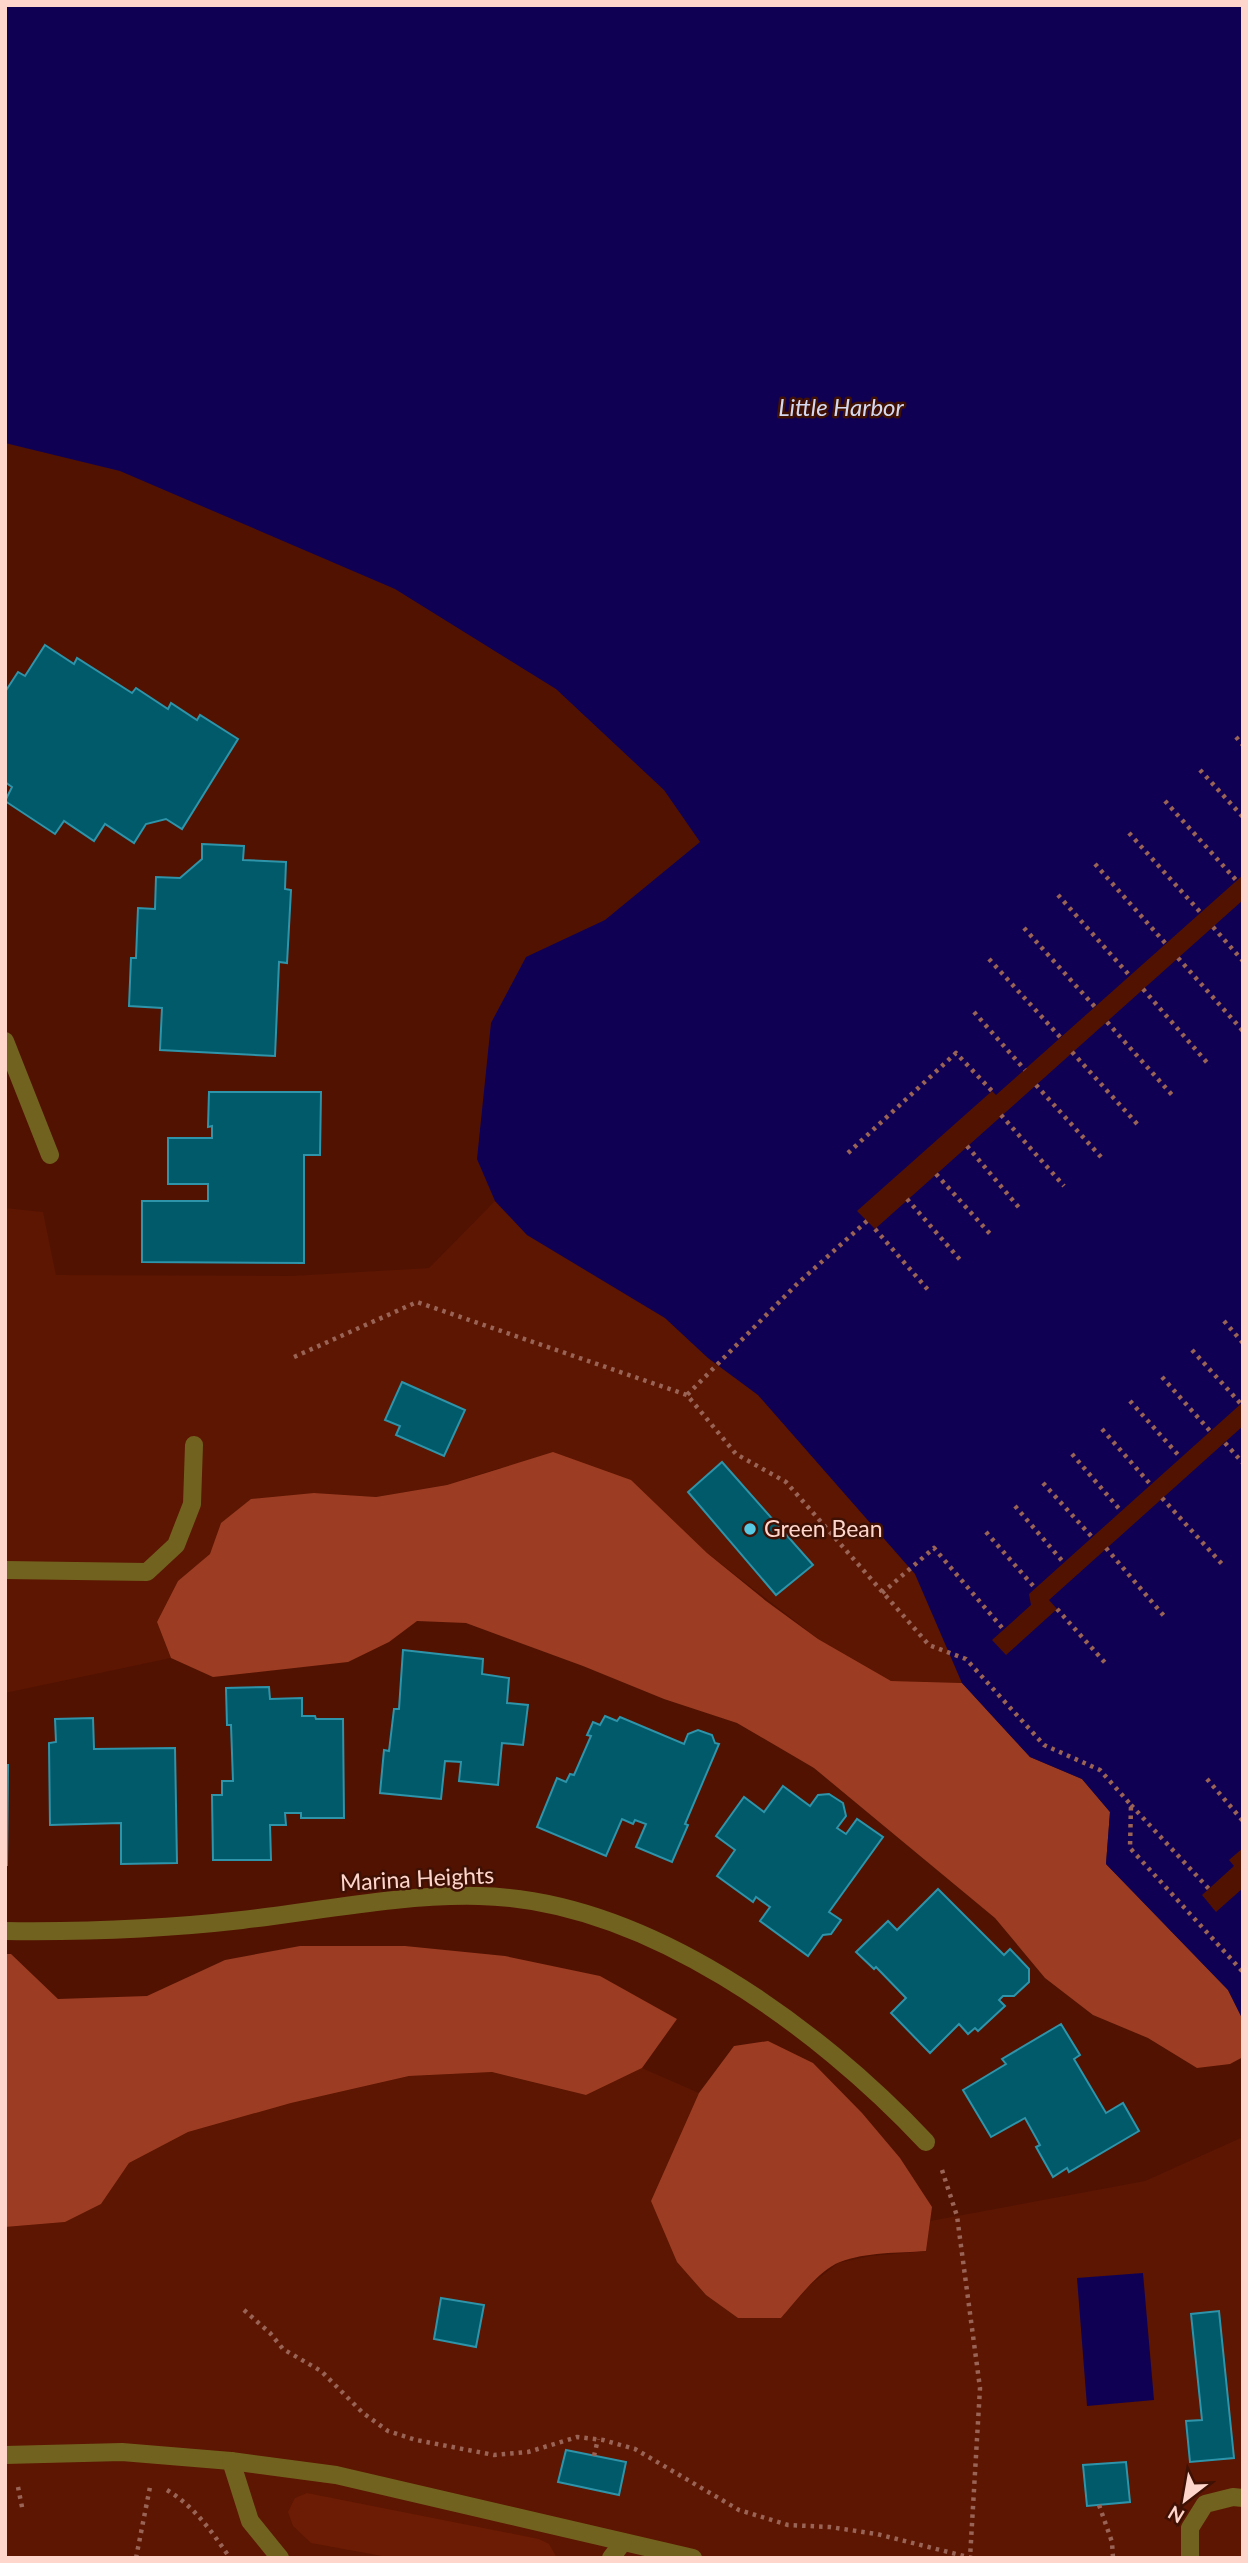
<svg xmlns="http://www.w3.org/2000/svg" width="1248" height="2563" viewBox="0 0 1248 2563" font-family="Lato,sans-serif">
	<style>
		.built { fill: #5c1602 }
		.green { fill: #6c1c04 }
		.forest { fill: #9c3c22 }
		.water { fill: #100053 }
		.pier { fill: #511202 }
		.building { fill: #005a6a; stroke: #2d94aa; stroke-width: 2 }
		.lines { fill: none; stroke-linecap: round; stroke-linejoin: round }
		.path { stroke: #996355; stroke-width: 4.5; stroke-dasharray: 3.5 5; stroke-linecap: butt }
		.lane { stroke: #72621f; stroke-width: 18 }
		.street { stroke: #72621f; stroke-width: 18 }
		.poi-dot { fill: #58c9e3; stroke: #3f1004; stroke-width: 2.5 }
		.labels { text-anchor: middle; stroke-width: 5; stroke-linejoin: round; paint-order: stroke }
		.poi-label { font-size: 23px; fill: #ffd6cb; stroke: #3f1004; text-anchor: start }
		.street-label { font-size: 23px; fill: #ffd6cb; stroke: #3f1004 }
		.water-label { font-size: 24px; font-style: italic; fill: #d4d9f1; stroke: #3f1004 }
	</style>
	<rect width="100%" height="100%" fill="#511202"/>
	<g class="built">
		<path d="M495,1201L527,1235L665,1318L708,1358L758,1395L915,1574L962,1683L891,1681L818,1639L707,1553L500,1468L447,1485L376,1497L314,1493L221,1523L210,1555L178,1581L157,1622L171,1658L5,1693V1208L43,1212L56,1275L291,1276L429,1268Z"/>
		<path d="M642,2068L699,2093L651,2201L781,2318L810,2285L838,2263L870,2256L926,2251L930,2221L1145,2181L1243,2137V2558H5V2227L65,2222L101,2204L129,2163L188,2132L291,2103L409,2076L492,2072L586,2095Z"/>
	</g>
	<path class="green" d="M307,2493L539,2539L549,2544L557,2558H393L311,2543L293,2526L288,2512L295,2498Z"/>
	<g class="forest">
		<path d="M553,1452L631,1480L707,1553L766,1601L818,1639L891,1681L962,1683L1030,1757L1082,1779L1110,1812L1106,1864L1228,1990L1243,2020V2057L1230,2064L1197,2068L1148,2038L1093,2015L1045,1978L995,1918L814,1768L737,1723L664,1699L583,1666L466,1623L417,1621L389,1642L348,1662L213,1677L171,1658L157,1622L178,1581L210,1554L221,1523L251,1499L314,1493L376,1497L447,1485Z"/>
		<path d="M300,1946H405L505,1956L600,1976L677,2019L642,2068L586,2095L492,2072L409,2076L291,2103L188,2132L129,2163L101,2204L65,2222L5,2227V1954H11L58,1999L147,1996L225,1960Z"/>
		<path d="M768,2041L813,2063L862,2113L900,2158L932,2207L926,2251C898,2253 866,2252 840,2262C819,2270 796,2301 781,2318H738L706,2295L677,2262L651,2201L699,2093L734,2046Z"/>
	</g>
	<g class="water">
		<path d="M5,5H1243V2020L1228,1990L1106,1864L1110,1812L1082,1779L1030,1757L962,1683L915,1574L758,1395L708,1358L665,1318L527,1235L495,1201L477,1159L491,1023L526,957L605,920L700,842L664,790L556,689L395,589L120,471L5,443Z"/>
		<path d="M1143,2273L1154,2400L1087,2406L1077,2278Z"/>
	</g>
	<g class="pier">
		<path d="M1243,875V900L875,1229L857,1211L992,1091L996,1095Z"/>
		<path d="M1243,1402V1426L1049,1600L1057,1609L1006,1655L992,1640L1031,1605L1029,1594Z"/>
		<path d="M1243,1848V1888L1216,1912L1202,1895L1234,1866L1229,1860Z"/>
	</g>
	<g class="building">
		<path d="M45,645L74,664L77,658L132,693L136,688L168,709L171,703L197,720L200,715L238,739L182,829L166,819L146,824L134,843L105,824L94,841L64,821L55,834L5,801L12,787L5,782V692L18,672L25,676Z"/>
		<path d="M202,844L244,846L243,860L286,862L285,889L291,890L287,963L279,962L275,1056L160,1050L162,1008L129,1006L131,958H136L138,908L155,909L156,877L180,878L202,859Z"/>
		<path d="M209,1092H321L320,1155H304V1263L142,1262V1201H208V1184H168V1138H212V1126L208,1127Z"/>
		<path d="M402,1382L465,1410L444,1456L396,1435L400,1426L385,1420Z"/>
		<path d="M722,1462L813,1565L776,1595L688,1492Z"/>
		<path d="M403,1650L483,1659L482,1674L509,1678L507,1703L528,1705L523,1745L502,1743L498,1785L459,1781L461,1762L445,1761L441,1799L380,1793L384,1750L389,1751L394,1709H399Z"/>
		<path d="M269,1687L270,1699L302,1698V1716H315L316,1719H343L344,1818H301V1813H285L286,1825H270L271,1860H213L212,1795H222V1781H233L231,1725H227L226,1688Z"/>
		<path d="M605,1716L617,1721L620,1717L684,1744L688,1734L698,1730L712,1735L715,1743L719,1744L685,1824L688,1825L672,1862L636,1847L646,1824L635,1820L633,1824L622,1819L606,1856L537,1827L557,1778L566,1782L570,1774L574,1775L591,1736L587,1735L593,1722L600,1725Z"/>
		<path d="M93,1718L94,1749L175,1748L177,1863L121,1864V1823L50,1825L49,1743L56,1742L55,1719Z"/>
		<path d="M5,1765H8L7,1865H5Z"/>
		<path d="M783,1786L810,1806L818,1795L829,1794L843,1803L846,1816L837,1828L846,1834L857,1819L883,1837L829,1912L841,1920L831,1934L823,1935L808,1956L760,1921L770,1907L756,1897L753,1902L717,1876L735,1850L716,1836L744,1797L764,1812Z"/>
		<path d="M938,1889L1004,1955L1010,1949L1029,1969V1982L1014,1996H1003L999,2000L1005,2006L978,2031L975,2028L968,2034L959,2024L930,2053L891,2013L906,1998L876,1967L874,1969L856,1952L888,1921L897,1930Z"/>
		<path d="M1061,2024L1080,2055L1074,2059L1106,2113L1123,2103L1139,2131L1069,2172L1067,2168L1053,2177L1036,2147L1040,2145L1025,2118L991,2137L963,2090L1006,2064L1002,2059Z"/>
		<path d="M441,2298L484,2305L476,2347L434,2339Z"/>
		<path d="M1219,2311L1234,2458L1190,2462L1186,2421L1202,2420L1191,2314Z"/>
		<path d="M566,2450L626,2462L619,2495L558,2482Z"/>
		<path d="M1126,2462L1130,2502L1087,2506L1083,2465Z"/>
	</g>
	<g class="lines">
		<g class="path">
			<path d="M1236,737L1243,745"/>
			<path d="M1200,770L1243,817"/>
			<path d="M1165,801L1236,880"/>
			<path d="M1129,833L1201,913"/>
			<path d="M1095,864L1166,944"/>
			<path d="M1058,895L1130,976"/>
			<path d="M1213,927L1243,961"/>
			<path d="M1024,928L1095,1007"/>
			<path d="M1178,958L1243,1031"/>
			<path d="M989,959L1061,1038"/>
			<path d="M1143,989L1210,1066"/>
			<path d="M974,1012L1025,1070"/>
			<path d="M1107,1022L1173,1096"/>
			<path d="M1072,1052L1139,1126"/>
			<path d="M1036,1085L1101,1157"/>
			<path d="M1001,1115L1064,1186"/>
			<path d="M967,1146L1021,1210"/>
			<path d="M848,1153L956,1053L992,1091"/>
			<path d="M936,1174L992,1236"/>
			<path d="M907,1199L962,1262"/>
			<path d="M867,1221L797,1284L687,1395L736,1454L786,1482L929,1645L966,1659L1044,1745L1100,1770L1131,1805L1130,1848L1243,1972"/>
			<path d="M875,1229L929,1291"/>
			<path d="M1224,1321L1243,1343"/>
			<path d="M1192,1350L1241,1404"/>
			<path d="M294,1357L417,1302L687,1395"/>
			<path d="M1162,1377L1210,1431"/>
			<path d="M1130,1401L1181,1458"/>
			<path d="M1102,1429L1151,1485"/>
			<path d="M1225,1443L1243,1463"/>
			<path d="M1072,1454L1121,1511"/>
			<path d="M1043,1483L1092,1537"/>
			<path d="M1162,1498L1222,1564"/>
			<path d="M1015,1506L1064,1563"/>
			<path d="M986,1532L1035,1588"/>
			<path d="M1106,1548L1164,1616"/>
			<path d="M882,1593L934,1548L1004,1630"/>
			<path d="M1057,1609L1108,1666"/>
			<path d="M1207,1779L1243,1821"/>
			<path d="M1131,1805L1209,1889"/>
			<path d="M942,2170L957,2216L980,2388L970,2558"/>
			<path d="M244,2310L270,2333L283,2349L321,2371L363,2413L388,2431L416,2440L494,2455L528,2452L577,2437L603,2440L635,2449L739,2510L788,2525L830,2527L877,2534L972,2558"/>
			<path d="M594,2456L598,2439"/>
			<path d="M18,2487L23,2512"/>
			<path d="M167,2490C195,2507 212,2532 230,2558"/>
			<path d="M1099,2505L1112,2542L1113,2558"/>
			<path d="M136,2558L150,2487"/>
		</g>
		<g class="lane">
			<path d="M5,1570L147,1572L176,1545L192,1504L194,1445"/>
			<path d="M5,2455L122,2452L231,2461L336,2475L693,2558"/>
			<path d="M231,2461L250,2521L280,2558"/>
			<path d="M611,2558L623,2542"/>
			<path d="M1190,2558V2528L1205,2504L1233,2497L1243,2498"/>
		</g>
		<g class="street">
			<path d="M5,1041L50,1155"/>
			<path d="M5,1931C85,1932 163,1929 242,1920C319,1911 402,1894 479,1896C644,1899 817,2026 926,2142"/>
		</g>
	</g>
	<circle class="poi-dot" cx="750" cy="1529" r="7"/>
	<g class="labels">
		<g class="poi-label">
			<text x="764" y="1537">Green Bean</text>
		</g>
		<g class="street-label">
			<text transform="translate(417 1879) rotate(-3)" y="8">Marina Heights</text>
		</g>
		<g class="water-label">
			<text x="841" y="416">Little Harbor</text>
		</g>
	</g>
	<rect width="1248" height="2563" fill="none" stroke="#ffd6cb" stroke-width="14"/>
	<g transform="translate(1185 2500) rotate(211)" stroke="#3f1004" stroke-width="5" paint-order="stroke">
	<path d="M0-5L12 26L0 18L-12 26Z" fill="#ffd6cb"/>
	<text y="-10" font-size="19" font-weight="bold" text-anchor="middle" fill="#ffd6cb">N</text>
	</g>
</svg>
